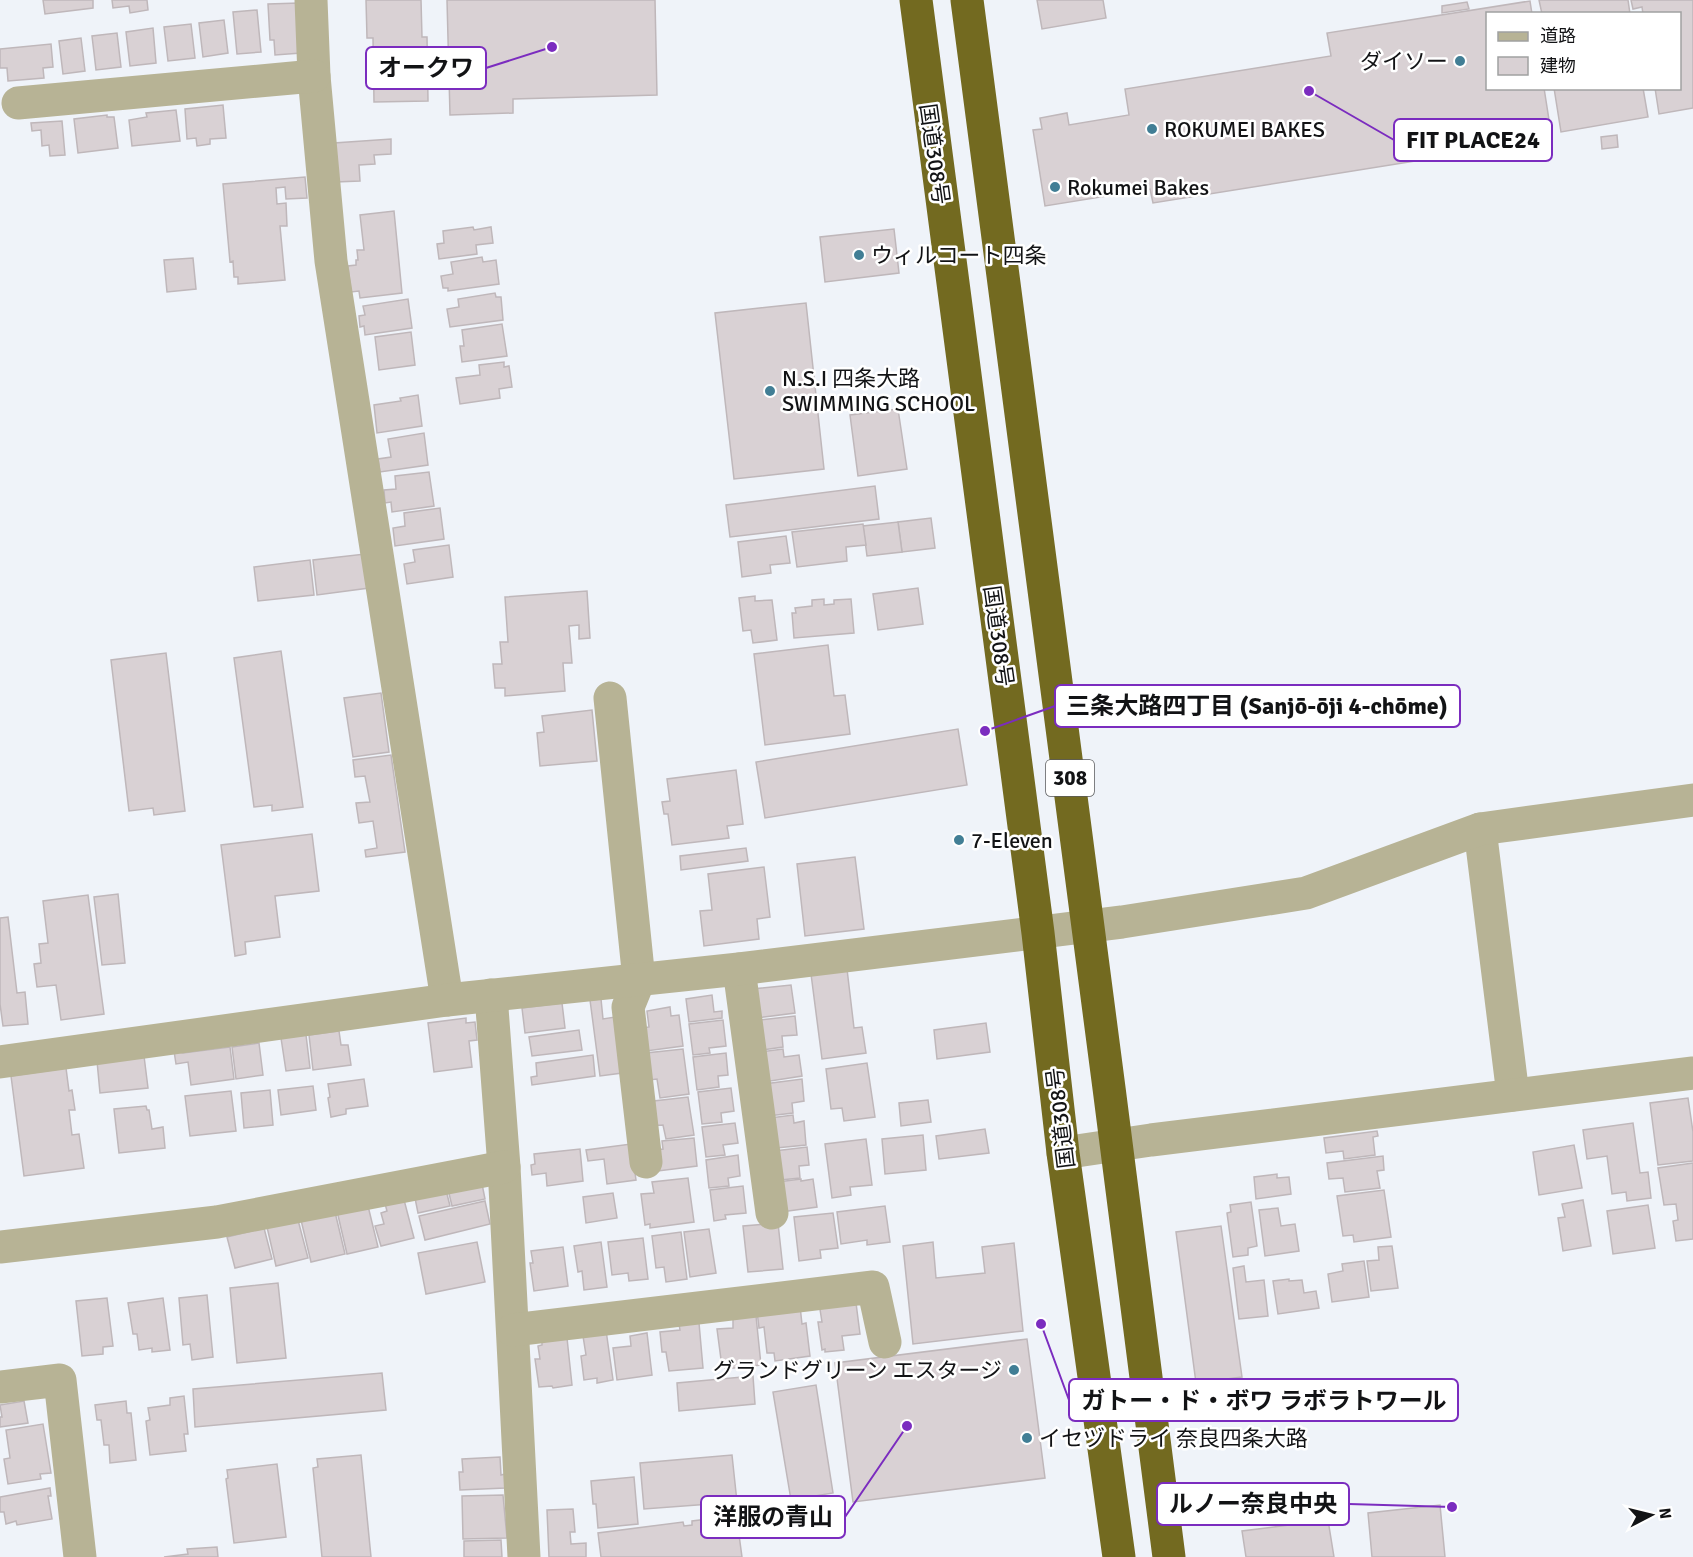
<svg xmlns="http://www.w3.org/2000/svg" width="1693" height="1557" viewBox="0 0 1693 1557" font-family="Signika,'Noto Sans JP',sans-serif">
	<style>
		.building { fill: #d9d1d4; stroke: #bfb7ba; stroke-width: 1.5 }
		.lines { fill: none; stroke-linecap: round; stroke-linejoin: round }
		.minor { stroke: #b7b395; stroke-width: 33 }
		.highway { stroke: #736a20; stroke-width: 33 }
		.poi-dot { fill: #417e95; stroke: #fff; stroke-width: 2 }
		.labels { text-anchor: middle; stroke-width: 5; stroke-linejoin: round; paint-order: stroke }
		.shield { fill: #fff; stroke: #595a5b; stroke-width: 1.5 }
		.shield-label { font-size: 21px; font-weight: bold; fill: #121315 }
		.poi-label { font-size: 22px; fill: #121315; stroke: #fff; text-anchor: start }
		.street-label { font-size: 22px; fill: #121315; stroke: #fff }
		.leader { fill: none; stroke: #7b2cbf; stroke-width: 2 }
		.callout-dot { fill: #7b2cbf; stroke: #fff; stroke-width: 2 }
		.callout { fill: #fff; stroke: #7b2cbf; stroke-width: 2 }
		.callout-label { font-size: 24px; text-anchor: middle; font-weight: bold; fill: #121315 }
	</style>
	<rect width="100%" height="100%" fill="#eff3f9"/>
	<g class="building">
		<path d="M43,0H93V8L45,14Z"/>
		<path d="M112,0H147L148,10L130,13L129,6L113,8Z"/>
		<path d="M366,0H421L422,37H427L428,101L374,102L373,38H367Z"/>
		<path d="M447,0H655L657,95L513,99V113L450,115Z"/>
		<path d="M1037,0H1103L1106,18L1042,29Z"/>
		<path d="M1539,0H1628L1630,14H1542Z"/>
		<path d="M1631,0H1693V108L1659,114L1655,88H1680V14H1643L1642,7L1633,9Z"/>
		<path d="M1530,1L1532,14H1488V88H1544L1552,139L1153,203L1150,189L1045,206L1033,130L1042,129L1040,118L1067,113L1069,125L1129,115L1125,89L1331,56L1327,33Z"/>
		<path d="M1467,2L1469,9L1442,13V6Z"/>
		<path d="M299,3L301,53L275,55L274,40H270L268,4Z"/>
		<path d="M257,10L261,52L237,54L233,12Z"/>
		<path d="M224,20L228,53L203,57L199,23Z"/>
		<path d="M191,24L195,58L168,61L164,27Z"/>
		<path d="M153,28L156,63L130,66L126,32Z"/>
		<path d="M117,33L121,67L96,70L92,36Z"/>
		<path d="M81,38L85,71L63,74L59,41Z"/>
		<path d="M51,44L53,67L43,68L44,78L8,81L7,68H0V49Z"/>
		<path d="M1554,88H1643L1648,117L1561,132Z"/>
		<path d="M223,105L226,138L210,139V144L197,146L196,138L187,139L185,109Z"/>
		<path d="M176,110L180,141L132,146L129,120L147,117L146,113Z"/>
		<path d="M107,115V117H114L118,148L78,153L74,119Z"/>
		<path d="M62,121L65,155L50,156L49,145L42,146L41,130L32,131L31,123Z"/>
		<path d="M1617,135L1618,147L1602,149L1601,137Z"/>
		<path d="M391,139V154L374,155L375,164L359,165L360,181L336,182L334,143Z"/>
		<path d="M305,177L307,198L286,199L285,187L276,188L277,204L286,203L287,226H280L285,280L238,284V277H234L233,261L230,262L223,184Z"/>
		<path d="M394,211L402,293L360,298L359,291L351,292L348,266L356,265V260H358L357,250H364L360,215Z"/>
		<path d="M473,227L474,230L491,227L493,243L476,245L477,254L439,259L437,244L444,243L443,231Z"/>
		<path d="M894,229L899,273L825,282L820,237Z"/>
		<path d="M482,257L483,262L496,260L499,284L448,291V288H443L441,276L453,274L451,262Z"/>
		<path d="M193,258L196,289L167,292L164,260Z"/>
		<path d="M495,293L496,297H501L503,320L450,327L447,309L459,307L458,299Z"/>
		<path d="M408,299L412,328L365,335L364,326L360,327L359,316L365,315L363,306Z"/>
		<path d="M806,303L824,469L734,479L715,313Z"/>
		<path d="M502,324L507,356L462,362L460,346H464L462,330Z"/>
		<path d="M411,332L415,365L379,370L375,337Z"/>
		<path d="M504,362V367L509,366L512,387L499,389L500,398L460,404L456,378L480,375L479,365Z"/>
		<path d="M418,395L422,426L377,433L374,405L401,401L400,398Z"/>
		<path d="M898,409L907,469L858,476L850,415Z"/>
		<path d="M424,433L428,465L380,472L378,459L391,457L388,439Z"/>
		<path d="M429,472L434,506L392,512L391,502L385,503L384,490L396,489L395,476Z"/>
		<path d="M875,486L879,519L730,537L726,505Z"/>
		<path d="M440,508L444,539L395,546L393,528L405,526L404,513Z"/>
		<path d="M931,518L935,548L902,552L898,522Z"/>
		<path d="M898,522L902,552L867,556L863,526Z"/>
		<path d="M863,524L866,545L846,547L847,561L797,567L792,532Z"/>
		<path d="M786,536L790,563L770,565L771,573L742,577L738,542Z"/>
		<path d="M449,545L453,577L407,584L404,564L415,562L413,550Z"/>
		<path d="M365,554L369,588L317,595L313,560Z"/>
		<path d="M310,560L314,595L258,601L254,567Z"/>
		<path d="M918,588L923,624L878,630L873,594Z"/>
		<path d="M587,591L590,638L579,639V625L569,626L572,663H563L565,691L505,696V688H495L493,664H502L500,642H508L505,597Z"/>
		<path d="M755,596V601L772,600L777,640L753,643L751,630L743,631L739,598Z"/>
		<path d="M824,599V605L834,604V600L851,599L854,633L794,638L792,613H796L795,608L812,606V600Z"/>
		<path d="M828,645L834,696L845,695L850,734L765,745L754,654Z"/>
		<path d="M281,651L303,807L272,811V805L254,807L234,658Z"/>
		<path d="M166,653L185,811L154,815L153,808L129,811L111,660Z"/>
		<path d="M381,693L389,752L353,757L344,698Z"/>
		<path d="M592,710L597,761L540,766L537,733L544,732L542,716Z"/>
		<path d="M958,729L967,785L765,818L756,762Z"/>
		<path d="M391,755L405,852L366,857L365,850L377,848L373,821L359,823L356,803L370,802L365,776L355,777L353,760Z"/>
		<path d="M736,770L743,824L727,826L729,838L672,845L668,814H664L662,802L670,801L667,779Z"/>
		<path d="M312,834L319,891L275,896L280,937L245,942L246,954L235,956L221,845Z"/>
		<path d="M746,848L748,861L681,870L680,856Z"/>
		<path d="M855,857L864,929L805,936L797,864Z"/>
		<path d="M764,867L770,917L757,919L759,939L704,946L700,911L712,910L708,874Z"/>
		<path d="M118,894L125,963L102,965L94,897Z"/>
		<path d="M88,895L104,1014L61,1020L56,985L37,987L34,964L41,963L39,944L48,943L43,901Z"/>
		<path d="M8,917L17,993L25,992L28,1024L3,1026L0,1004V918Z"/>
		<path d="M847,969L854,1028L862,1027L866,1053L822,1059L811,974Z"/>
		<path d="M791,985L795,1013L757,1018L753,989Z"/>
		<path d="M712,995L714,1012L722,1011V1018L689,1022L686,999Z"/>
		<path d="M601,999L603,1019L615,1017L622,1073L600,1076L590,1000Z"/>
		<path d="M562,1003L565,1028L525,1033L522,1008Z"/>
		<path d="M670,1007L671,1016L679,1015L683,1046L646,1051L643,1028L649,1027L647,1011Z"/>
		<path d="M795,1016L797,1035L782,1036L783,1047L755,1051L751,1021Z"/>
		<path d="M466,1018V1023L475,1022L477,1040L469,1041L472,1067L434,1072L428,1023Z"/>
		<path d="M723,1020L726,1046L709,1048L710,1053L693,1055L689,1024Z"/>
		<path d="M986,1023L990,1052L937,1059L934,1030Z"/>
		<path d="M579,1030L582,1050L532,1056L529,1037Z"/>
		<path d="M339,1031L341,1045H348L351,1065L313,1070L309,1035Z"/>
		<path d="M306,1035L310,1068L286,1071L281,1038Z"/>
		<path d="M259,1043L263,1075L236,1079L232,1047Z"/>
		<path d="M230,1047L234,1079L191,1085L188,1062L176,1064L174,1051L183,1053Z"/>
		<path d="M683,1049L689,1094L660,1098L657,1079L649,1080L646,1053Z"/>
		<path d="M783,1049L784,1057L799,1055L802,1076L764,1082L760,1052Z"/>
		<path d="M726,1053L728,1075L718,1076L719,1087L697,1090L693,1057Z"/>
		<path d="M593,1055L595,1076L532,1085L531,1077L537,1076L536,1063Z"/>
		<path d="M144,1056L148,1088L100,1093L97,1061Z"/>
		<path d="M867,1063L875,1117L844,1121L842,1108L831,1109L826,1069Z"/>
		<path d="M66,1068L69,1091L72,1090L75,1110H69L72,1135L79,1134L84,1168L24,1176L11,1076Z"/>
		<path d="M364,1079L368,1106L346,1109V1114L331,1117L328,1098L330,1097L328,1084Z"/>
		<path d="M802,1079L804,1101L792,1103L793,1113L768,1116L764,1084Z"/>
		<path d="M313,1086L316,1110L281,1115L278,1090Z"/>
		<path d="M731,1088L734,1111L721,1113L722,1122L702,1124L698,1092Z"/>
		<path d="M270,1090L273,1125L244,1128L241,1093Z"/>
		<path d="M231,1091L236,1131L190,1136L185,1096Z"/>
		<path d="M688,1097L694,1135L666,1139L663,1125L648,1126L645,1102Z"/>
		<path d="M1688,1098L1693,1132V1161L1658,1165L1650,1103Z"/>
		<path d="M928,1100L931,1122L901,1126L899,1103Z"/>
		<path d="M146,1106L147,1110H149L152,1129L163,1127L165,1148L119,1153L114,1109Z"/>
		<path d="M793,1115L794,1123L804,1121L806,1145L766,1149L762,1119Z"/>
		<path d="M735,1123L738,1143L723,1145L725,1155L706,1157L702,1127Z"/>
		<path d="M1633,1123L1640,1173L1648,1172L1651,1198L1627,1201L1626,1192L1612,1194L1607,1156L1587,1159L1583,1130Z"/>
		<path d="M985,1129L989,1153L939,1159L936,1136Z"/>
		<path d="M1377,1131L1378,1136L1373,1137L1375,1155L1344,1159L1343,1151L1326,1153L1324,1138Z"/>
		<path d="M923,1135L926,1170L885,1174L882,1139Z"/>
		<path d="M694,1138L697,1166L650,1172L647,1151L663,1149L662,1141Z"/>
		<path d="M866,1139L872,1185L850,1187L851,1195L832,1198L825,1144Z"/>
		<path d="M631,1144L636,1180L607,1184L604,1159L588,1161L586,1150Z"/>
		<path d="M1574,1145L1582,1188L1539,1195L1533,1152Z"/>
		<path d="M807,1147L809,1165L799,1166L800,1178L770,1181L766,1152Z"/>
		<path d="M580,1149L583,1181L547,1186L546,1173L532,1175L531,1165L535,1164L534,1154Z"/>
		<path d="M738,1155L740,1176L728,1178L729,1186L709,1188L706,1160Z"/>
		<path d="M1383,1156L1384,1170L1377,1171L1380,1188L1345,1192L1343,1178L1329,1179L1327,1163Z"/>
		<path d="M1693,1163V1239L1676,1241L1673,1221L1678,1220L1676,1204L1664,1205L1658,1168Z"/>
		<path d="M1277,1174V1178L1289,1177L1291,1194L1256,1199L1254,1177Z"/>
		<path d="M688,1178L694,1222L650,1228V1224L645,1225L641,1194L654,1193L652,1182Z"/>
		<path d="M801,1179V1181L813,1179L817,1207L774,1213L770,1183Z"/>
		<path d="M482,1184L485,1199L452,1206L447,1185Z"/>
		<path d="M445,1186L450,1206L418,1213L414,1193Z"/>
		<path d="M743,1186L746,1213L725,1215L726,1219L714,1221L710,1190Z"/>
		<path d="M1384,1190L1391,1237L1354,1242L1353,1235L1343,1236L1337,1196Z"/>
		<path d="M613,1193L617,1218L586,1223L583,1197Z"/>
		<path d="M403,1196L414,1238L381,1246L375,1226L384,1224L381,1213L387,1211L384,1200Z"/>
		<path d="M1583,1200L1591,1246L1563,1251L1558,1218L1565,1217L1562,1204Z"/>
		<path d="M485,1201L490,1224L425,1240L419,1216Z"/>
		<path d="M1251,1202L1257,1246L1248,1248V1255L1233,1257L1227,1213L1231,1212L1230,1205Z"/>
		<path d="M1648,1205L1655,1248L1613,1254L1607,1211Z"/>
		<path d="M368,1206L378,1247L347,1254L337,1211Z"/>
		<path d="M885,1206L890,1242L867,1245V1240L841,1244L837,1212Z"/>
		<path d="M1278,1208L1281,1226L1295,1224L1299,1251L1265,1256L1259,1210Z"/>
		<path d="M335,1212L345,1254L311,1262L301,1220Z"/>
		<path d="M833,1213L838,1248L820,1250L821,1258L799,1261L794,1217Z"/>
		<path d="M298,1220L308,1258L276,1266L267,1227Z"/>
		<path d="M778,1223L783,1269L748,1272L743,1226Z"/>
		<path d="M1221,1226L1242,1377L1196,1383L1176,1232Z"/>
		<path d="M264,1228L272,1259L235,1268L227,1237Z"/>
		<path d="M709,1229L716,1273L690,1277L684,1232Z"/>
		<path d="M681,1232L687,1279L666,1282L664,1267L656,1268L652,1236Z"/>
		<path d="M643,1238L648,1279L629,1281L628,1273L612,1275L608,1242Z"/>
		<path d="M477,1242L485,1282L426,1294L418,1253Z"/>
		<path d="M601,1242L607,1287L584,1290L582,1271L578,1272L574,1246Z"/>
		<path d="M933,1242L936,1278L985,1273L982,1247L1014,1243L1023,1331L913,1344L903,1246Z"/>
		<path d="M1392,1246L1398,1288L1371,1291L1367,1261L1379,1260L1378,1247Z"/>
		<path d="M563,1247L568,1286L534,1291L530,1263H533L531,1251Z"/>
		<path d="M1364,1261L1369,1297L1332,1302L1328,1274L1343,1271L1342,1264Z"/>
		<path d="M1244,1266L1246,1282L1264,1280L1268,1316L1239,1319L1233,1268Z"/>
		<path d="M1289,1279V1281L1302,1280L1304,1293L1316,1291L1319,1308L1278,1314L1273,1281Z"/>
		<path d="M278,1283L286,1358L237,1363L230,1288Z"/>
		<path d="M207,1295L213,1357L192,1360L190,1344L183,1345L179,1298Z"/>
		<path d="M107,1298L113,1346L103,1347V1354L82,1356L76,1301Z"/>
		<path d="M163,1298L170,1350L152,1352V1348L139,1350L137,1334H133L128,1303Z"/>
		<path d="M819,1303H856L860,1334L842,1336L844,1350L825,1352V1349L822,1350L818,1322H822Z"/>
		<path d="M800,1306L802,1324L806,1323L810,1356L775,1361L774,1353H767L764,1327L759,1328L757,1311Z"/>
		<path d="M756,1316L761,1365L725,1369V1367H722L717,1329L733,1328V1318Z"/>
		<path d="M699,1323L703,1368L669,1371L666,1352H662L660,1332L680,1330L679,1324Z"/>
		<path d="M606,1330L613,1380L597,1383V1378L584,1380L581,1356L586,1355L583,1336Z"/>
		<path d="M647,1333L652,1375L617,1380L613,1348L631,1346L630,1336Z"/>
		<path d="M567,1338L572,1385L553,1388L552,1386L539,1387L535,1359H540L538,1346L542,1345V1341Z"/>
		<path d="M1027,1339L1045,1478L853,1502L835,1363Z"/>
		<path d="M382,1373L386,1410L195,1427L193,1389Z"/>
		<path d="M753,1376L755,1404L679,1411L677,1383Z"/>
		<path d="M816,1385L833,1493L791,1500L773,1392Z"/>
		<path d="M184,1396L188,1434H184L186,1451L150,1455L146,1421L150,1420L148,1408L170,1405V1398Z"/>
		<path d="M24,1401L28,1423L0,1427V1417H2L0,1405Z"/>
		<path d="M126,1401L127,1413H131L136,1460L110,1463L109,1445H104L101,1420H97L95,1405Z"/>
		<path d="M43,1424L51,1473L40,1474L41,1479L8,1484L4,1459L10,1458L6,1430Z"/>
		<path d="M361,1455L371,1557H322L313,1468L318,1467L317,1459Z"/>
		<path d="M732,1455L737,1502L644,1509L640,1463Z"/>
		<path d="M500,1457L501,1475L505,1474V1488L460,1490L459,1472H463L462,1459Z"/>
		<path d="M277,1464L286,1537L234,1543L226,1479L228,1478L227,1470Z"/>
		<path d="M634,1477L638,1524L598,1528L596,1504H593L591,1481Z"/>
		<path d="M50,1488L51,1496H48L52,1519L17,1525L16,1521L6,1524L4,1512H0V1497Z"/>
		<path d="M503,1495L507,1538L463,1539L462,1496Z"/>
		<path d="M1440,1505L1445,1557H1372L1368,1513Z"/>
		<path d="M573,1509L575,1532H570L571,1544L586,1543V1557H549L547,1510Z"/>
		<path d="M732,1516V1520H737L742,1557H601L598,1533L683,1522L684,1526L692,1525V1521Z"/>
		<path d="M1328,1520L1334,1557H1246L1242,1531Z"/>
		<path d="M501,1540L502,1557H464V1541Z"/>
		<path d="M217,1547L218,1557H164L188,1554L187,1549Z"/>
	</g>
	<g class="lines">
		<g class="minor">
			<path d="M311,0L314,76L331,261L447,1000"/>
			<path d="M18,103L314,76"/>
			<path d="M610,698L639,980L628,1007L646,1162"/>
			<path d="M1480,829L1513,1095"/>
			<path d="M739,969L772,1213"/>
			<path d="M491,995L504,1167L524,1557"/>
			<path d="M0,1062L447,1000L739,969L1122,922L1306,893L1480,829L1693,800"/>
			<path d="M1063,1153L1151,1140L1693,1073"/>
			<path d="M0,1247L217,1222L504,1167"/>
			<path d="M513,1330L873,1287L885,1342"/>
			<path d="M0,1387L60,1380L80,1557"/>
		</g>
		<g class="highway">
			<path d="M916,0L1038,933L1063,1153L1119,1557"/>
			<path d="M967,0C1038,519 1102,1038 1169,1557"/>
		</g>
	</g>
	<g class="poi-dot">
		<circle cx="1460" cy="61" r="6"/>
		<circle cx="1152" cy="129" r="6"/>
		<circle cx="1055" cy="187" r="6"/>
		<circle cx="859" cy="255" r="6"/>
		<circle cx="770" cy="391" r="6"/>
		<circle cx="959" cy="840" r="6"/>
		<circle cx="1014" cy="1370" r="6"/>
		<circle cx="1027" cy="1438" r="6"/>
	</g>
	<g class="labels">
		<rect class="shield" x="1046" y="760" width="48" height="36" rx="4.5"/>
		<g class="shield-label">
			<text x="1070" y="785">308</text>
		</g>
		<g class="poi-label">
			<text x="1448" y="69" text-anchor="end">ダイソー</text>
			<text x="1164" y="137">ROKUMEI BAKES</text>
			<text x="1067" y="195">Rokumei Bakes</text>
			<text x="871" y="263">ウィルコート四条</text>
			<text x="782" y="386">N.S.I 四条大路<tspan x="782" dy="25">SWIMMING SCHOOL</tspan></text>
			<text x="971" y="848">7-Eleven</text>
			<text x="1002" y="1378" text-anchor="end">グランドグリーン エスタージ</text>
			<text x="1039" y="1446">イセヅドライ 奈良四条大路</text>
		</g>
		<g class="street-label">
			<text transform="translate(935 154) rotate(82)" y="8">国道308号</text>
			<text transform="translate(999 636) rotate(82)" y="8">国道308号</text>
			<text transform="translate(1060 1118) rotate(-97)" y="8">国道308号</text>
		</g>
	</g>
	<path class="leader" d="M552 47L486 68M1309 91L1394 140M985 731L1055 706M1041 1324L1069 1400M1452 1507L1349 1504M907 1426L845 1517"/>
	<g class="callout-dot">
		<circle cx="552" cy="47" r="6"/>
		<circle cx="1309" cy="91" r="6"/>
		<circle cx="985" cy="731" r="6"/>
		<circle cx="1041" cy="1324" r="6"/>
		<circle cx="1452" cy="1507" r="6"/>
		<circle cx="907" cy="1426" r="6"/>
	</g>
	<g class="callout">
		<rect x="366" y="47" width="120" height="42" rx="6"/>
		<rect x="1394" y="119" width="158" height="42" rx="6"/>
		<rect x="1055" y="685" width="405" height="42" rx="6"/>
		<rect x="1069" y="1379" width="389" height="42" rx="6"/>
		<rect x="1157" y="1483" width="192" height="42" rx="6"/>
		<rect x="701" y="1496" width="144" height="42" rx="6"/>
	</g>
	<g class="callout-label">
		<text x="426" y="76">オークワ</text>
		<text x="1473" y="148">FIT PLACE24</text>
		<text x="1257" y="714">三条大路四丁目 (Sanjō-ōji 4-chōme)</text>
		<text x="1264" y="1409">ガトー・ド・ボワ ラボラトワール</text>
		<text x="1253" y="1512">ルノー奈良中央</text>
		<text x="773" y="1525">洋服の青山</text>
	</g>
	<rect x="1486" y="12" width="195" height="78" fill="#ffffff" stroke="#a0a1a1" stroke-width="1.5"/>
	<rect x="1498" y="32" width="30" height="9" fill="#b7b395" stroke="#a0a1a1" stroke-width="1.5"/>
	<text x="1540" y="42" font-size="18" fill="#121315">道路</text>
	<rect x="1498" y="57" width="30" height="18" fill="#d9d1d4" stroke="#a0a1a1" stroke-width="1.5"/>
	<text x="1540" y="72" font-size="18" fill="#121315">建物</text>
	<g transform="translate(1651 1515) rotate(83)" stroke="#ffffff" stroke-width="4.5" paint-order="stroke">
	<path d="M0-4.5L10 22L0 15L-10 22Z" fill="#121315"/>
	<text y="-9" font-size="16" font-weight="bold" text-anchor="middle" fill="#121315">N</text>
	</g>
</svg>
